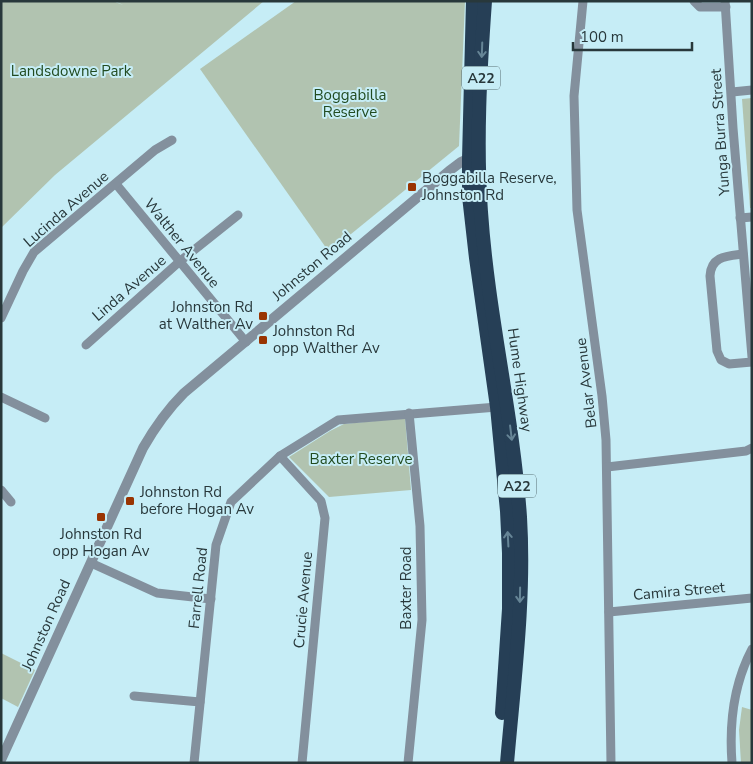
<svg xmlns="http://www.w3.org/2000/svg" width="753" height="764" viewBox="0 0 753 764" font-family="'Nunito Sans',sans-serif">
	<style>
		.green { fill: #b1c3b0 }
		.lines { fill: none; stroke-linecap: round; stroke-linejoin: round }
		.minor { stroke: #83909d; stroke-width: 9 }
		.tertiary { stroke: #83909d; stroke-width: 10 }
		.trunk { stroke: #263f56; stroke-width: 14 }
		.oneway { stroke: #668596 }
		.poi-dot { fill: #993402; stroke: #c6edf6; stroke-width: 2 }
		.labels { text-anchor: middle; stroke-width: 4; stroke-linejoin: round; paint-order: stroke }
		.shield { fill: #c6edf6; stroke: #576e73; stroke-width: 1 }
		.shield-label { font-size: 14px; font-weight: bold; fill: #28383b }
		.park-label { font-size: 15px; fill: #214b20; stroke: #c6edf6 }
		.street-label { font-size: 15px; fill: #28383b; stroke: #c6edf6 }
		.poi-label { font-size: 15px; fill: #28383b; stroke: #c6edf6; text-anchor: start }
	</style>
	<rect width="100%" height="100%" fill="#c6edf6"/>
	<g class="green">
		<path d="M1,1H113L123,5L115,1H264L55,175L1,228Z"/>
		<path d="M296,1H465L459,146L329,252L200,69Z"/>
		<path d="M752,98V208H750L742,99Z"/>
		<path d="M405,418L411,490L329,497L289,457L330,431L344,424Z"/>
		<path d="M1,653L35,670L18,707L1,698Z"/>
		<path d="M742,707L752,710V763H741L739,730Z"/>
	</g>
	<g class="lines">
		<g class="minor">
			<path d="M583,1L574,96L577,210L602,396L606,440L611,763"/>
			<path d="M694,1L700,7H726"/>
			<path d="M725,1L733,128L752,357"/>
			<path d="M732,92L752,90"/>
			<path d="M116,184L246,342"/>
			<path d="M740,218L752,217"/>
			<path d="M743,254C727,256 711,256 710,276L717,351L721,360L729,364L752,362"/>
			<path d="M1,318L23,271L34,252L155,150L172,140"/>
			<path d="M86,345L179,262L238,215"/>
			<path d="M1,397L45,418"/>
			<path d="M280,456L321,501L325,518L302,763"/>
			<path d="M607,467L746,451L752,448"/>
			<path d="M1,490L11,502"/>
			<path d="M91,563L157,593L211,599"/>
			<path d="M609,612L752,598"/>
			<path d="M134,696L200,702"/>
			<path d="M194,763L216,545L231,502L280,456L338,420L497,407"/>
			<path d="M408,763L422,620L420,526L409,413"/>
			<path d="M732,763C729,723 733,685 752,649"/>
		</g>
		<path class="tertiary" d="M1,760L143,448C155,427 167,410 184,393L449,171L461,162L474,156"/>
		<g class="trunk">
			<path d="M473,1L469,159V196L476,258L497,407L507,511L509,553V609L502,713"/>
			<path d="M485,1C480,71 476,143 481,212C488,315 513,415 520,517C525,599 514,681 507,763"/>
		</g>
	</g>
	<defs><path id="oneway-shaft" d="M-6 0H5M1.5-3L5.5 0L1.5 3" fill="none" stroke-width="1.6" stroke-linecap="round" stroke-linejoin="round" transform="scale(1.25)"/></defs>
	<g class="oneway">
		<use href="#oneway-shaft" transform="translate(482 50) rotate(92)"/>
		<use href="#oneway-shaft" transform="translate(511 433) rotate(83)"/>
		<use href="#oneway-shaft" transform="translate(508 539) rotate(-93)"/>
		<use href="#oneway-shaft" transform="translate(520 595) rotate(91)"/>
	</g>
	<g class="poi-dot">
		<rect x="407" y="182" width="10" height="10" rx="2.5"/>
		<rect x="258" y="311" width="10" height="10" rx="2.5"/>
		<rect x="258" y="335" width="10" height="10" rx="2.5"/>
		<rect x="125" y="496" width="10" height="10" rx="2.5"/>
		<rect x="96" y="512" width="10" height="10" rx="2.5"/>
	</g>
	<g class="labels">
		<g class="shield">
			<rect x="462" y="66.5" width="38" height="23" rx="4"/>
			<rect x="498" y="474.5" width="38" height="23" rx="4"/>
		</g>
		<g class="shield-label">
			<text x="481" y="83">A22</text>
			<text x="517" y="491">A22</text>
		</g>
		<g class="park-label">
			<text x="71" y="76">Landsdowne Park</text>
			<text x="350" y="100">Boggabilla<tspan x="350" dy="17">Reserve</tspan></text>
			<text x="361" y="464">Baxter Reserve</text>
		</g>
		<g class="street-label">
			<text transform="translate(720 132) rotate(-94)" y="5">Yunga Burra Street</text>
			<text transform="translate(66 209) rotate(-41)" y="5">Lucinda Avenue</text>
			<text transform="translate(182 243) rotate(51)" y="5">Walther Avenue</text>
			<text transform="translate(312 266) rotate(-40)" y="5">Johnston Road</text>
			<text transform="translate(129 288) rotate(-41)" y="5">Linda Avenue</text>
			<text transform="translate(520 380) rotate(82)" y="5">Hume Highway</text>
			<text transform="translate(586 383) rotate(-97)" y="5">Belar Avenue</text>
			<text transform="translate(198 588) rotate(-84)" y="5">Farrell Road</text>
			<text transform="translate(406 588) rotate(-90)" y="5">Baxter Road</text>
			<text transform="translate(679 591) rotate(-5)" y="5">Camira Street</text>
			<text transform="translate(303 600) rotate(-85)" y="5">Crucie Avenue</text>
			<text transform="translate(46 625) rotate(-66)" y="5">Johnston Road</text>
		</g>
		<g class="poi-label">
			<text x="422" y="183">Boggabilla Reserve,<tspan x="422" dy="17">Johnston Rd</tspan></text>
			<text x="253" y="312" text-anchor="end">Johnston Rd<tspan x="253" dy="17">at Walther Av</tspan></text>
			<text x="273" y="336">Johnston Rd<tspan x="273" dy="17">opp Walther Av</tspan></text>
			<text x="140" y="497">Johnston Rd<tspan x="140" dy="17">before Hogan Av</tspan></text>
			<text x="101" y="539" text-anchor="middle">Johnston Rd<tspan x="101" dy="17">opp Hogan Av</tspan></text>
		</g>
	</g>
	<rect width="753" height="764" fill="none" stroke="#28383b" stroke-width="5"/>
	<path d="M573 42v8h119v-8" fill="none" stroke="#28383b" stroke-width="2.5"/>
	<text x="580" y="42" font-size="15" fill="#28383b" stroke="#c6edf6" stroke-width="4" paint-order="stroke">100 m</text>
</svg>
